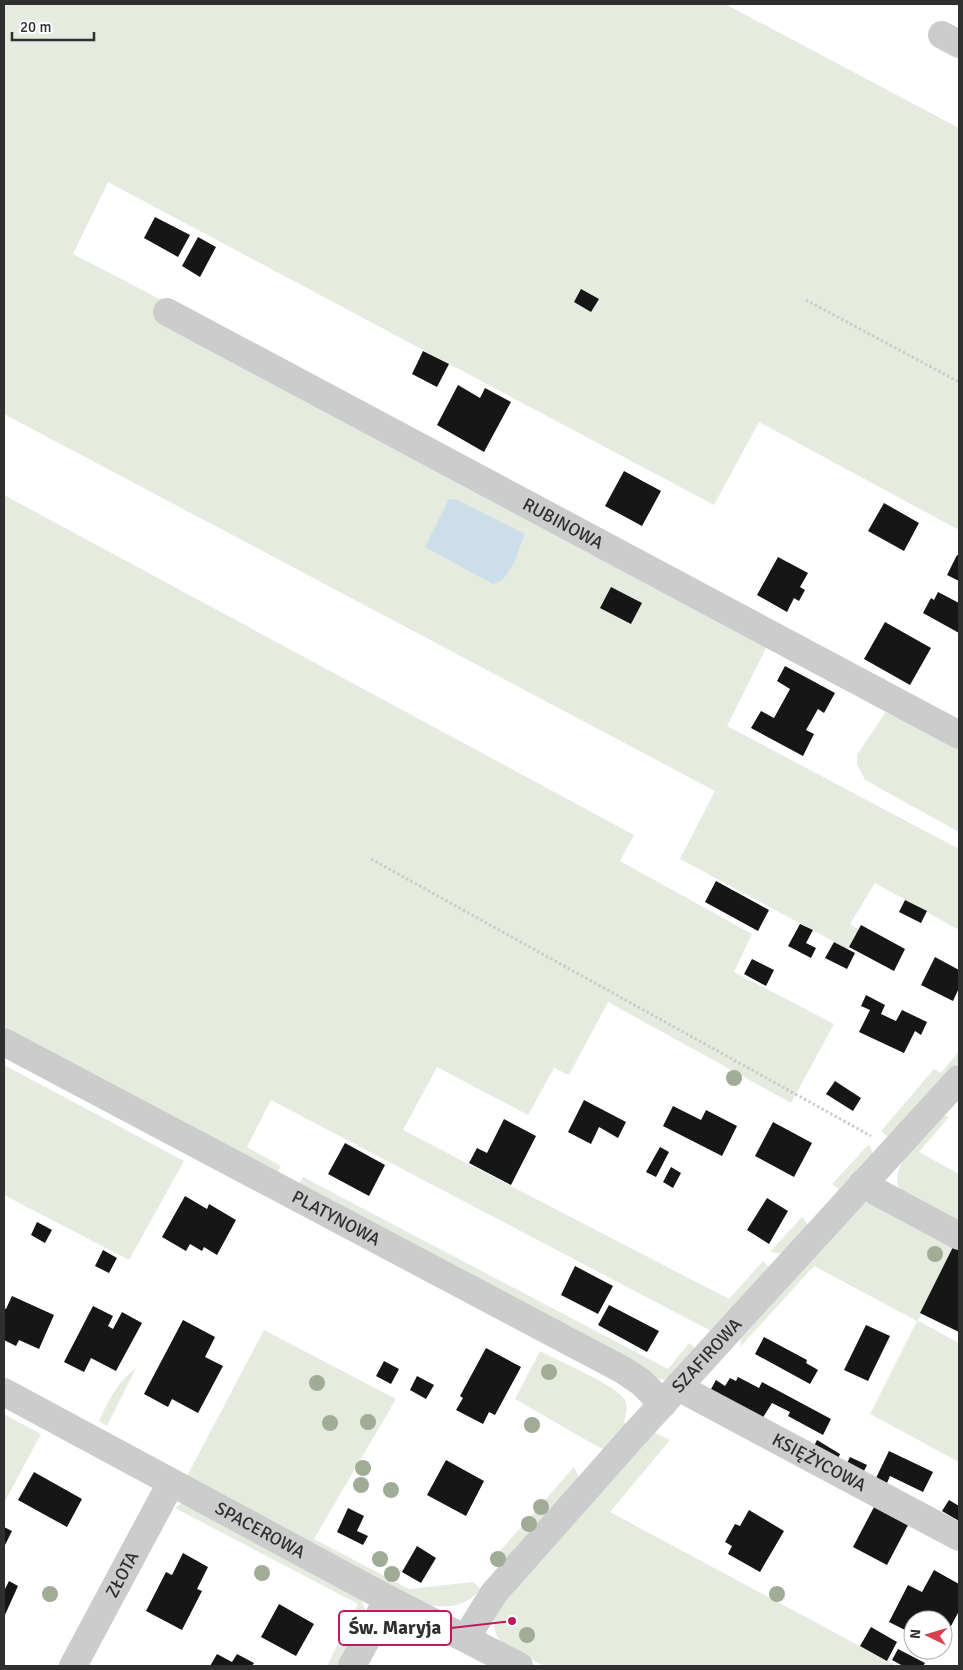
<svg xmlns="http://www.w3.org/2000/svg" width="963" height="1670" viewBox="0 0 963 1670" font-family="Signika,sans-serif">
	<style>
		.green { fill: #e5ebdf }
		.water { fill: #ccdeea }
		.building { fill: #161616 }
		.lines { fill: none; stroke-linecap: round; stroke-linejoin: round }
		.path { stroke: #ccc; stroke-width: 3; stroke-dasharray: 2.5 2.5; stroke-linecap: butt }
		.minor { stroke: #ccc; stroke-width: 28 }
		.tree { fill: #a0ac96 }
		.labels { text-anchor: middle; stroke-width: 5; stroke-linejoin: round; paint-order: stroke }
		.street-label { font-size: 18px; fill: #2f2f2f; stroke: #fff }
		.leader { fill: none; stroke: #c2185b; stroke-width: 2 }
		.callout-dot { fill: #c2185b; stroke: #fff; stroke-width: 2 }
		.callout { fill: #fff; stroke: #c2185b; stroke-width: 2 }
		.callout-label { font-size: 19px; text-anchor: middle; font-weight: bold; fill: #2f2f2f }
	</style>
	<rect width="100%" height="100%" fill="#fff"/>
	<g class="green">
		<path d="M4,4H725L959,128V530L759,422L714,505L108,182L73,254L173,306L767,646L727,726L959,849V930L875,883L850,924L859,930L848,949L680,859L715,791L4,414Z"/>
		<path d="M4,495L634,835L620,861L752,934L734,972L834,1024L791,1103L608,1002L569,1075L554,1068L528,1115L437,1067L403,1130L729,1299L763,1261L768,1266V1273L711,1331L271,1100L247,1147L281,1166L276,1174L4,1027Z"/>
		<path d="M887,710L959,748V832L865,780L857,764V755Z"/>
		<path d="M959,1051V1062L891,1139L881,1131L934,1069L941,1073Z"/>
		<path d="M4,1065L184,1161L129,1260L4,1195Z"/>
		<path d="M945,1116L949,1117L919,1152L959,1174V1227C945,1218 913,1204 903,1193C881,1169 929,1132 945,1116Z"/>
		<path d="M869,1144L873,1154L842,1192L832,1184Z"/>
		<path d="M303,1177L668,1369L689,1343L699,1351L667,1380L656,1379L298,1185Z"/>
		<path d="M872,1202L955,1243L918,1321L959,1343V1462L870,1414L917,1321L814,1266L740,1347L741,1339L863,1204Z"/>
		<path d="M802,1217L809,1226L784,1254L770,1252Z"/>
		<path d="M264,1330L396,1399L314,1539L409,1589L473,1582L481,1589C466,1607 446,1609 424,1604L187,1476Z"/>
		<path d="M540,1351C558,1361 614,1384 624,1399C629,1407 626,1414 624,1422L629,1426L609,1450L600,1448L515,1399Z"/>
		<path d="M136,1368L107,1426L99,1421C109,1399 117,1383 136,1368Z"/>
		<path d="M4,1414L41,1434L4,1503Z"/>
		<path d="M653,1432L670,1440L610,1512L897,1666H544C519,1653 480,1643 499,1606Z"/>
		<path d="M574,1467L580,1480L500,1569L491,1561Z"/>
		<path d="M183,1502L360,1597L366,1611L339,1666H327L358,1604L175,1508Z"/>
	</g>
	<path class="water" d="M449,499H455L525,534C518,549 512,580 493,584L425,547Z"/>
	<g class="building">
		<path d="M155,217L190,235L178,257L144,238Z"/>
		<path d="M198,237L216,247L200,277L182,266Z"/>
		<path d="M581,289L599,299L591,312L574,302Z"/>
		<path d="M423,351L449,364L437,387L412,374Z"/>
		<path d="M458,385L480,398L485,388L511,402L484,452L437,425Z"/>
		<path d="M624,471L661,491L642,526L605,506Z"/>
		<path d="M884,503L919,523L904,551L868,531Z"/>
		<path d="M957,555L959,556V581L947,575Z"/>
		<path d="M778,557L808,573L800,587L805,590L799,601L794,598L787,612L757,595Z"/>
		<path d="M611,587L642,603L631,624L600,608Z"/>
		<path d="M938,592L959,603V633L923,613L931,598L934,600Z"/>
		<path d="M885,622L931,648L910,685L864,659Z"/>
		<path d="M785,666L835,693L824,713L818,709L806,730L814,734L803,756L751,728L761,711L774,718L790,689L777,681Z"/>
		<path d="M716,881L769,910L758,931L705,902Z"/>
		<path d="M905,900L927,911L921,923L899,912Z"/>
		<path d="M800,924L813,930L806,943L816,948L811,958L788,946Z"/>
		<path d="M861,925L905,949L894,971L849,947Z"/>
		<path d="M834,942L855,953L847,969L825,958Z"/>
		<path d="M935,957L959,970V988L953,1001L921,985Z"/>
		<path d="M752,959L774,970L766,986L744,974Z"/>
		<path d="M866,995L885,1005L881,1014L896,1021L902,1010L927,1022L921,1035L915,1031L904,1053L859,1032L870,1010L861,1006Z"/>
		<path d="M835,1081L861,1098L853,1111L826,1094Z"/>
		<path d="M584,1100L626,1122L618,1138L599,1127L591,1144L568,1132Z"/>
		<path d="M673,1106L701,1120L706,1110L737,1126L722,1156L663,1126Z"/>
		<path d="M504,1119L536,1136L511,1185L469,1163L477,1148L487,1153Z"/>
		<path d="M773,1122L812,1143L794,1177L755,1156Z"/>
		<path d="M345,1143L385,1165L369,1196L328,1174Z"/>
		<path d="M660,1147L669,1152L656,1177L646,1172Z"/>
		<path d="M671,1167L681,1173L673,1188L663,1182Z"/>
		<path d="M185,1196L207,1209L209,1204L236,1220L217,1255L204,1247L202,1251L190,1244L186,1251L162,1237Z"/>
		<path d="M767,1198L788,1211L769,1244L747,1230Z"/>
		<path d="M37,1222L52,1230L45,1243L31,1235Z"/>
		<path d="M955,1243L959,1245V1332L920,1313Z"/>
		<path d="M103,1250L117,1258L109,1273L95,1266Z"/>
		<path d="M575,1266L613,1286L598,1314L561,1295Z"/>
		<path d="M12,1296L54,1315L39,1349L19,1340L16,1346L4,1340V1308L6,1309Z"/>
		<path d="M609,1305L659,1331L647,1352L598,1325Z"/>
		<path d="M93,1306L113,1316L108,1326L113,1329L122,1312L142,1323L116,1371L91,1358L84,1372L64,1362Z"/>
		<path d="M183,1320L215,1337L205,1357L223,1366L198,1413L172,1399L168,1407L144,1394Z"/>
		<path d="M866,1325L890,1336L868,1381L844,1370Z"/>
		<path d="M764,1337L807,1360L806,1363L818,1370L810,1384L755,1354Z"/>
		<path d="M486,1348L521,1367L495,1415L489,1412L483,1424L456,1410L463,1398L460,1396Z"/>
		<path d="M384,1361L399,1369L391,1384L376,1376Z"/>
		<path d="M417,1376L434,1385L426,1399L410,1390Z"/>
		<path d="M738,1377L759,1388L762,1382L831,1419L823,1435L788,1416L790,1412L772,1403L762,1419L710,1391L716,1380L725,1386L730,1378L736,1381Z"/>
		<path d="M817,1440L840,1454L837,1461L813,1448Z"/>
		<path d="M889,1451L933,1472L923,1492L890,1476L887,1483L876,1478Z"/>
		<path d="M850,1457L867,1465L863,1473L846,1465Z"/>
		<path d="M446,1460L484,1481L466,1516L427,1495Z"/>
		<path d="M34,1472L82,1499L67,1527L18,1500Z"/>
		<path d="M949,1500L959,1506V1521L942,1511Z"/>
		<path d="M874,1507L908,1525L887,1565L853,1547Z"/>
		<path d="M348,1508L364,1516L357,1531L368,1536L363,1545L337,1532Z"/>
		<path d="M749,1510L784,1531L760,1572L728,1554L732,1546L725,1542L735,1524L740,1526Z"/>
		<path d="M4,1527L12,1531L4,1547Z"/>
		<path d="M417,1546L436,1558L421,1583L402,1572Z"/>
		<path d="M183,1553L208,1567L197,1589L202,1591L182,1630L146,1611L166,1572L172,1575Z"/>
		<path d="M934,1570L959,1584V1611L943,1641V1620H913V1634L889,1622L908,1585L922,1592Z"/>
		<path d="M9,1581L18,1586L4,1617V1591Z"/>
		<path d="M279,1604L314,1624L296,1656L261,1637Z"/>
		<path d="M871,1627L897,1642L887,1661L860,1646Z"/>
		<path d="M898,1649L925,1663L923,1666H903L892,1660Z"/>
		<path d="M217,1654L232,1662L237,1654L254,1663L252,1666H210Z"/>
	</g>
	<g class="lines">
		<g class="path">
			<path d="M806,300L959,382"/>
			<path d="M371,859L871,1136"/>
		</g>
		<g class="minor">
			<path d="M942,35L959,44"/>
			<path id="s1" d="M167,312L959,735"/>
			<path id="s2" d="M4,1042L623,1370L641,1382L663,1404"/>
			<path d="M862,1184L959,1236"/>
			<path id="s3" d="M678,1387L959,1537"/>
			<path id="s4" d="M4,1392L388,1599L519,1666"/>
			<path id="s5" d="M466,1638L494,1593L634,1435L959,1079"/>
			<path id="s6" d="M73,1666L171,1483"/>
			<path d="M352,1666L388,1599"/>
		</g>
	</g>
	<g class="tree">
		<circle cx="734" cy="1078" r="8"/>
		<circle cx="935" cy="1254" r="8"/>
		<circle cx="549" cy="1372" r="8"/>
		<circle cx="317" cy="1383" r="8"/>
		<circle cx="368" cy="1422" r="8"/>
		<circle cx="330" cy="1423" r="8"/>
		<circle cx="532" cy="1425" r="8"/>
		<circle cx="363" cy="1468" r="8"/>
		<circle cx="361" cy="1485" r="8"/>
		<circle cx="391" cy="1490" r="8"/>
		<circle cx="541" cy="1507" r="8"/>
		<circle cx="529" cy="1524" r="8"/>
		<circle cx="380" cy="1559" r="8"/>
		<circle cx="498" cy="1559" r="8"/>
		<circle cx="262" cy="1573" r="8"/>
		<circle cx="392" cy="1574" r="8"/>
		<circle cx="50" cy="1594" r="8"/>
		<circle cx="777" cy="1594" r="8"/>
		<circle cx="527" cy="1635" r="8"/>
	</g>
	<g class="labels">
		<g class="street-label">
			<text dy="6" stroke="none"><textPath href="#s1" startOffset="449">RUBINOWA</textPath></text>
			<text dy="6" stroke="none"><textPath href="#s2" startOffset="376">PLATYNOWA</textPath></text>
			<text dy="6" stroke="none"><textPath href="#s5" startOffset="372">SZAFIROWA</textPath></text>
			<text dy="6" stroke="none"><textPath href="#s3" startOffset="160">KSIĘŻYCOWA</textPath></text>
			<text dy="6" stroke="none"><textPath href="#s4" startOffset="291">SPACEROWA</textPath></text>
			<text dy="6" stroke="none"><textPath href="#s6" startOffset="104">ZŁOTA</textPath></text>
		</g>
	</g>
	<path class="leader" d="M512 1621L451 1628"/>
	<circle class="callout-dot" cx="512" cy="1621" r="5"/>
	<rect class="callout" x="339" y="1611" width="112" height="34" rx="5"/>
	<g class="callout-label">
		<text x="395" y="1634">Św. Maryja</text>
	</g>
	<rect width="963" height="1670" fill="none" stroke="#2f2f2f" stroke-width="10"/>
	<g transform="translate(928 1635) rotate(275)"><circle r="24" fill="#ffffff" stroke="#acacac"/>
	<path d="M0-4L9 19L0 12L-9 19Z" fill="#d8404b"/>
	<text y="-8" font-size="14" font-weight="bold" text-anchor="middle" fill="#2f2f2f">N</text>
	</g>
	<path d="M12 32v8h82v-8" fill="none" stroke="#2f2f2f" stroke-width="2.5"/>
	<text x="20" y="32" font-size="15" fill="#2f2f2f" stroke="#ffffff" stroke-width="4" paint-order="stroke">20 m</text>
</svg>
